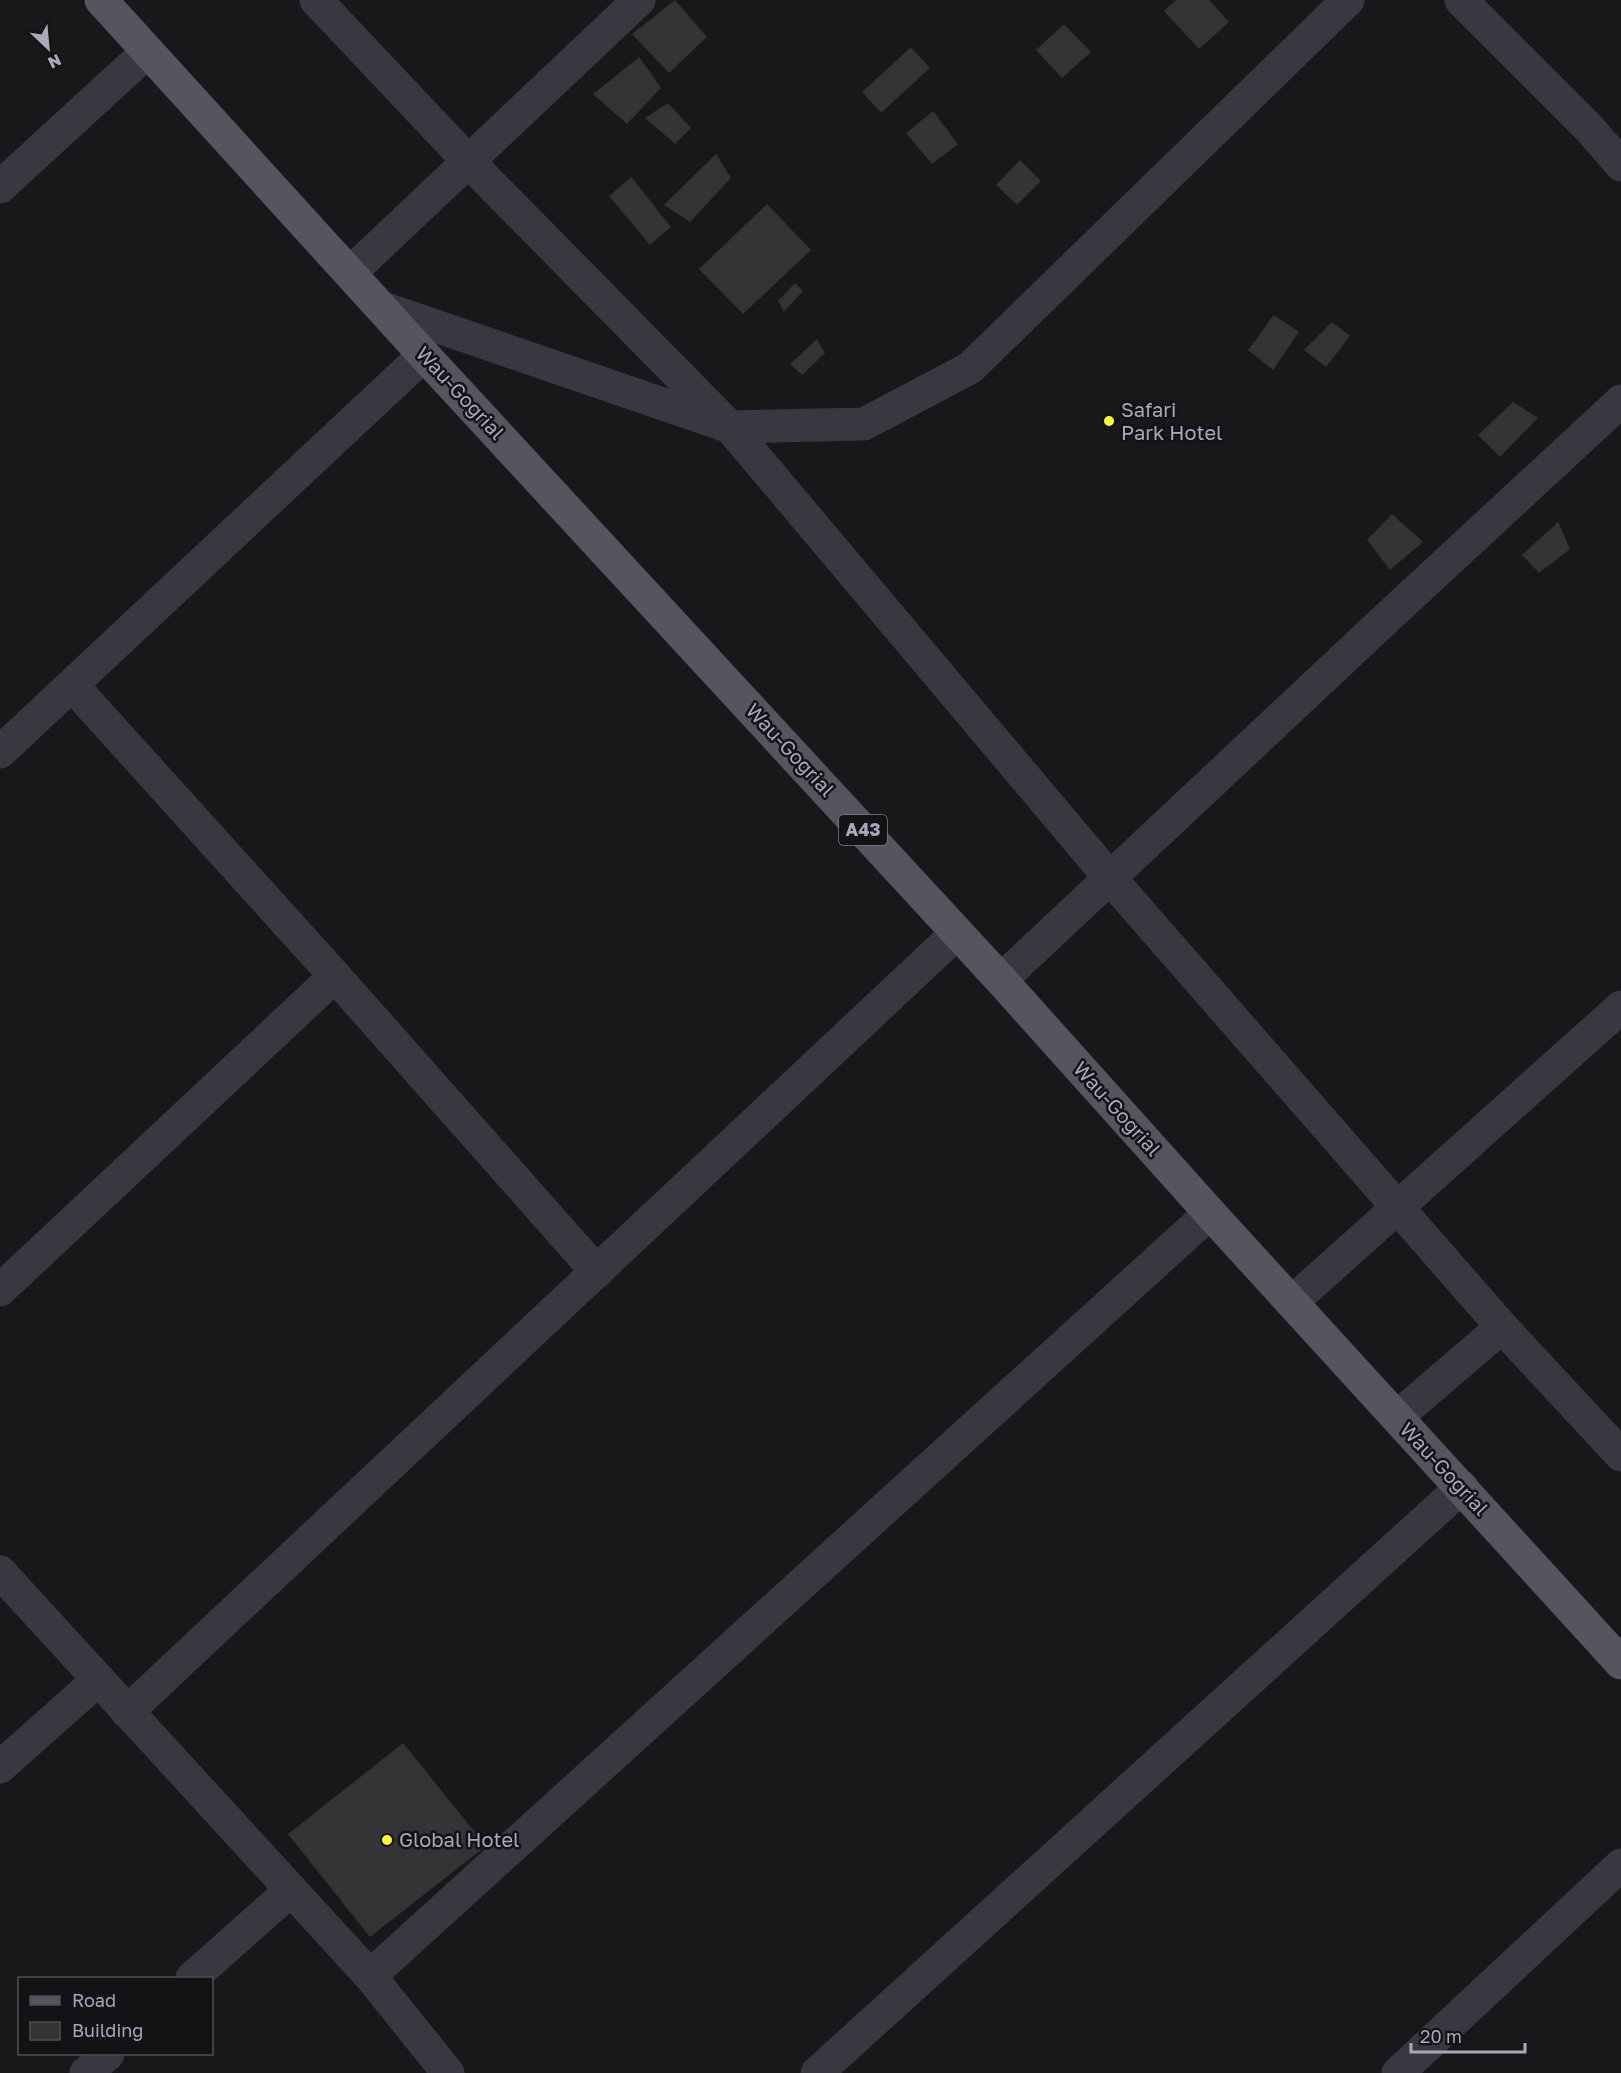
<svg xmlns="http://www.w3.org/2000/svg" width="1621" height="2073" viewBox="0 0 1621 2073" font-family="'Golos Text',sans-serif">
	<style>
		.building { fill: #343336; stroke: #333136; stroke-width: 1.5 }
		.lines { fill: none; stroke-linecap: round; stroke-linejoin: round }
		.minor { stroke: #393840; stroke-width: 33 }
		.major { stroke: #55545f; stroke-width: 33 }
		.poi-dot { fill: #fffd2b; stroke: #131315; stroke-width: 2 }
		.labels { text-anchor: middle; stroke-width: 5; stroke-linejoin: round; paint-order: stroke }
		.shield { fill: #131315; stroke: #7c7c89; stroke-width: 1.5 }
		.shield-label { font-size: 18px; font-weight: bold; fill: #a9a9bb }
		.street-label { font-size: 20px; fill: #a9a9bb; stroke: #131315 }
		.poi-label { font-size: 20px; fill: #a9a9bb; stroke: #131315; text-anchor: start }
	</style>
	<rect width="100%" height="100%" fill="#18181a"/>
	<g class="building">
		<path d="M1177,0H1208L1228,22L1199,48L1165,11Z"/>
		<path d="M675,1L706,37L669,72L633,34Z"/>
		<path d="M1064,25L1090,52L1062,77L1037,50Z"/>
		<path d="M911,48L929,68L881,112L863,92Z"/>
		<path d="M639,58L660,88L627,123L594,94Z"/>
		<path d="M668,104L690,128L675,143L646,118Z"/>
		<path d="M933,112L957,144L932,163L907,133Z"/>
		<path d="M716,155L730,178L690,221L665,205Z"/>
		<path d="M1020,161L1040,181L1017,204L997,185Z"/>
		<path d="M631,178L670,227L650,244L610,196Z"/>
		<path d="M767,205L810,250L743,313L700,269Z"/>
		<path d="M795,284L802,291L784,311L779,301Z"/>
		<path d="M1274,316L1298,332L1273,369L1249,350Z"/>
		<path d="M1332,323L1349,336L1326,366L1305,350Z"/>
		<path d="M817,340L824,353L802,374L791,364Z"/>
		<path d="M1513,403L1537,418L1500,456L1479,435Z"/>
		<path d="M1392,515L1422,542L1390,569L1368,540Z"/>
		<path d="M1558,523L1569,549L1539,572L1523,555Z"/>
		<path d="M403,1744L485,1846L370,1936L289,1834Z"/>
	</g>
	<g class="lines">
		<g class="minor">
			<path d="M316,0L468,161L730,427L1110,878L1502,1327L1621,1455"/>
			<path d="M1461,0L1588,127L1621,165"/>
			<path d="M0,187L147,52"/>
			<path d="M350,273L639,0"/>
			<path d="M383,308L730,427L864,424L970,368L1348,0"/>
			<path d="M72,685L335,976L597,1272"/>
			<path d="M0,752L424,355"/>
			<path d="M1001,980L1375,629L1621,401"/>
			<path d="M0,1290L335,976"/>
			<path d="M1292,1302L1621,1007"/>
			<path d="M1397,1417L1502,1327"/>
			<path d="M0,1572L370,1976L448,2073"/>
			<path d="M127,1712L957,933"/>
			<path d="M0,1767L98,1680"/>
			<path d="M370,1976L1210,1213"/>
			<path d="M192,1978L291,1890"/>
			<path d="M86,2073L108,2054"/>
			<path d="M817,2073L1462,1487"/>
			<path d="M1398,2073L1621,1865"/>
		</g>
		<path class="major" d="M101,0L424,355L1001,980L1210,1213L1621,1663"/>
	</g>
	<g class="poi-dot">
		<circle cx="1109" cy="421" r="6"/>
		<circle cx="387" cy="1840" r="6"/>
	</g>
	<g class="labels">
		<rect class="shield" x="839" y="815" width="48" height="30" rx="4.5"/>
		<g class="shield-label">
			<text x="863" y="836">A43</text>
		</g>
		<g class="street-label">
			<text transform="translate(460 393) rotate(47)" y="7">Wau-Gogrial</text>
			<text transform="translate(790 750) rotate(47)" y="7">Wau-Gogrial</text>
			<text transform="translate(1117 1109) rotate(48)" y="7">Wau-Gogrial</text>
			<text transform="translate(1444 1469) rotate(47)" y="7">Wau-Gogrial</text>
		</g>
		<g class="poi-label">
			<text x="1121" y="417">Safari<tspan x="1121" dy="23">Park Hotel</tspan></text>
			<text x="399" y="1847">Global Hotel</text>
		</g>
	</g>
	<rect x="18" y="1977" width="195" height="78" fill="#131315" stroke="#4f4f57" stroke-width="1.5"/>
	<rect x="30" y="1996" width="30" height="9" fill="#55545f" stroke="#4f4f57" stroke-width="1.5"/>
	<text x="72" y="2007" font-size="18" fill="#a9a9bb">Road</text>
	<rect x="30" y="2022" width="30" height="18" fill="#343336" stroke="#4f4f57" stroke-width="1.5"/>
	<text x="72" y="2037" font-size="18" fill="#a9a9bb">Building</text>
	<g transform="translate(48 48) rotate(154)" stroke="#131315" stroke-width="4.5" paint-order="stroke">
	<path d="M0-4.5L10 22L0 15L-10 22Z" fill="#a9a9bb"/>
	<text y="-9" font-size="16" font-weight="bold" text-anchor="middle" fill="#a9a9bb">N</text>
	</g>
	<path d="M1411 2043v9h114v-9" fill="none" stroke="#a9a9bb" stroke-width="3"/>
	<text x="1420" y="2043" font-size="18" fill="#a9a9bb" stroke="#131315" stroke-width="4.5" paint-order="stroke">20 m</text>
</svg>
